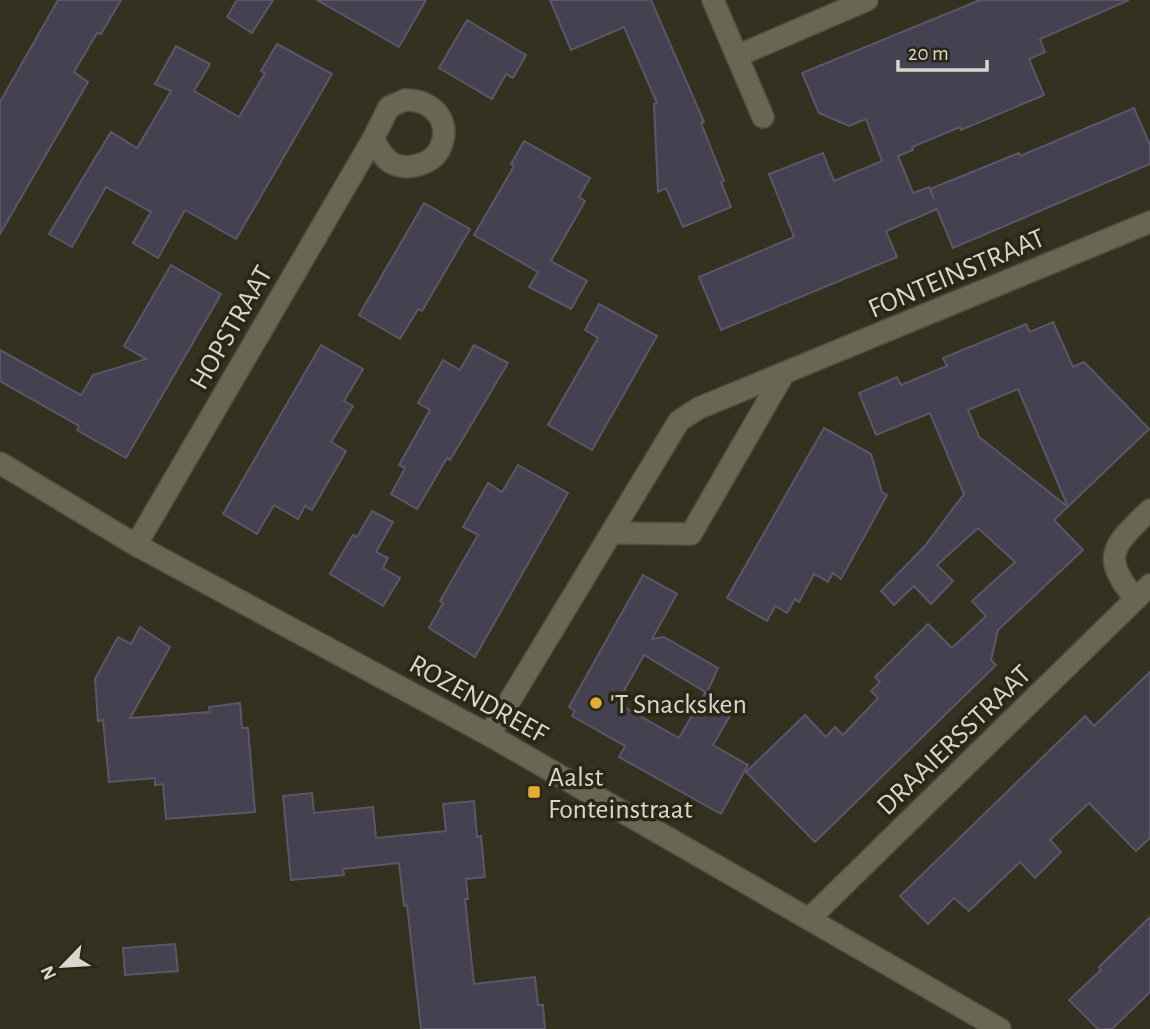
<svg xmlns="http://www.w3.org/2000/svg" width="1150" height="1029" viewBox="0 0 1150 1029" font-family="'Alegreya Sans',sans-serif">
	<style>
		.building { fill: #444151; stroke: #5b5768; stroke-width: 2; fill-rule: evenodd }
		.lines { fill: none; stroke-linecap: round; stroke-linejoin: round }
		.street-casing { stroke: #504e40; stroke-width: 24 }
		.street { stroke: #696654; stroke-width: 21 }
		.poi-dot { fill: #e4ae35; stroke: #2a2717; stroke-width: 2.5 }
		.labels { text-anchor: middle; stroke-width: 7; stroke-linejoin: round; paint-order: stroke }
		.street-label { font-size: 28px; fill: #d8d7cd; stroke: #2a2717 }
		.poi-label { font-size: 28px; fill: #d8d7cd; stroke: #2a2717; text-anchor: start }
	</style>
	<rect width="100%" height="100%" fill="#343121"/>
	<g class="building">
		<path d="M58,0H121L101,34L97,33L74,72L88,82L0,234V102Z"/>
		<path d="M237,0H273L252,33L227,17Z"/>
		<path d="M317,0H426L399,47Z"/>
		<path d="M550,0H651L704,122L701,123L724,181L721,182L731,207L683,227L666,188L658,192L654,104L657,103L624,27L571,50Z"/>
		<path d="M980,0H1129L1040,39L1045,52L1029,59L1044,95L961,130L960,127L912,147L913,150L898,156L913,193L929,187L934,199L930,189L1019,153L1020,156L1134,108L1150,145V164L953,248L937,209L886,231L897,257L721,330L699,277L794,237L769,174L823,153L834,181L882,161L866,119L849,126L819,113L802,73Z"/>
		<path d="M467,20L526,55L513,78L506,74L492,99L439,68Z"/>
		<path d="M277,44L332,74L236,239L185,210L158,258L133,243L151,212L106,187L72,247L49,234L111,132L137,148L171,91L155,84L176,46L210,64L194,91L239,117L265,73L261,71Z"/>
		<path d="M524,141L590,178L579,197L585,201L551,261L587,281L571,309L529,287L538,272L474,235L514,166L511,164Z"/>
		<path d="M424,203L470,229L422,311L418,309L400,339L359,315Z"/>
		<path d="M171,265L221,294L126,458L77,430L79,426L0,381V350L81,395L93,375L146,359L124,346Z"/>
		<path d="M599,304L657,336L592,450L548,425L598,338L585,330Z"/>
		<path d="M1053,322L1073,367L1084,362L1149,429L1054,520L1083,550L998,630L991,660L996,665L815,842L746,772L805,715L826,737L835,727L843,735L878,698L871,691L880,682L875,677L928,624L952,648L986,616L972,601L1015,562L978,528L937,565L953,581L931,604L914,586L894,605L881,591L924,547L964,494L930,413L876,435L859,393L897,377L901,385L947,366L943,358L1026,324L1030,332ZM1018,389L1068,507L979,437L968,410Z"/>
		<path d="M321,345L363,369L344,401L353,406L331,442L346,451L312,510L305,506L298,519L274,505L257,534L223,514Z"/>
		<path d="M474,345L508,363L450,460L447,458L417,509L391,494L405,468L399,465L430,410L418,403L443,360L460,370Z"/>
		<path d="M824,428L871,454L882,492L887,495L841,579L833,573L828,582L814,574L799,602L795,599L787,613L775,606L767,621L727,598Z"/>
		<path d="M518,465L568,493L475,657L429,628L443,603L440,601L478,535L463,527L488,483L502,492Z"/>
		<path d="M372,511L393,522L376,552L388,558L383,568L400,578L383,606L330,574L353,535L357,537Z"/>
		<path d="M643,575L677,594L652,639L664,637L718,668L707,693L644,655L617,703L679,738L705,693L735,707L713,745L748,765L721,814L619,757L625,746L572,716L575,711L569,707Z"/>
		<path d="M140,627L170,647L130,718L210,712L209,707L240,703L242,728H248L255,812L166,819L163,784L155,785V778L109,782L103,720L98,721L95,679L118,637L131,644Z"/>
		<path d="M1150,672V838L1136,851L1089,803L1050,840L1061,852L1035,878L1020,862L969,911L954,898L928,924L900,896L1085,716L1094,726Z"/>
		<path d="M312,793L314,813L373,807L376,838L446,831L443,804L474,801L477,837L481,836L485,877L466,879L468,899H465L474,984L535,977L538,1005H543L545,1029H421L407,905L404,906L399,863L343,869L344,875L291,880L283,796Z"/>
		<path d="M1150,917V992L1112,1029H1098L1069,1000L1101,970L1099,967Z"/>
		<path d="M175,944L178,971L125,975L123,948Z"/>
	</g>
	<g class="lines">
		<g class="street-casing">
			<g id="street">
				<path d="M713,0L763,117"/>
				<path d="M737,56L867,0"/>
				<path d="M405,100C430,99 452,119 441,146C435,163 410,171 394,164C384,160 378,148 373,139L389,107Z"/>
				<path d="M0,463L136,545L489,735L1000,1029"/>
				<path d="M612,533L691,534L783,375"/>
				<path d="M136,545L373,139"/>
				<path d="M1136,599C1098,556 1115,544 1150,510"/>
				<path d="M489,735L679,421L699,408L1150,222"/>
				<path d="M809,919L1150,585"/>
			</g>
		</g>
		<use href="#street" class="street"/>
	</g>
	<g class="poi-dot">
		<circle cx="596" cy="703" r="7"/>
		<rect x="527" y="785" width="14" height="14" rx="3.5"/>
	</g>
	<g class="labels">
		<g class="street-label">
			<text transform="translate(956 272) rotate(-23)" y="10">FONTEINSTRAAT</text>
			<text transform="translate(230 327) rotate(-60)" y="10">HOPSTRAAT</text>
			<text transform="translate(479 698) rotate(29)" y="10">ROZENDREEF</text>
			<text transform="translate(953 739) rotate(-44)" y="10">DRAAIERSSTRAAT</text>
		</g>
		<g class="poi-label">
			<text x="610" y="713">'T Snacksken</text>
			<text x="548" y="786">Aalst<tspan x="548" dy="32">Fonteinstraat</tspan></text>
		</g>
	</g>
	<g transform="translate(63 966) rotate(245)" stroke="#2a2717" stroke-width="5" paint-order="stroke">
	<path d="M0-5L12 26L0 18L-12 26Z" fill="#d8d7cd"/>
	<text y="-10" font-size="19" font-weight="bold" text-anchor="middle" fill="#d8d7cd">N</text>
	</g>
	<path d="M898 60v10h89v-10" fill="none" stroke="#d8d7cd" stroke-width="3.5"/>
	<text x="908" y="60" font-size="21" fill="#d8d7cd" stroke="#2a2717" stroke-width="5" paint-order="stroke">20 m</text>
</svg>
